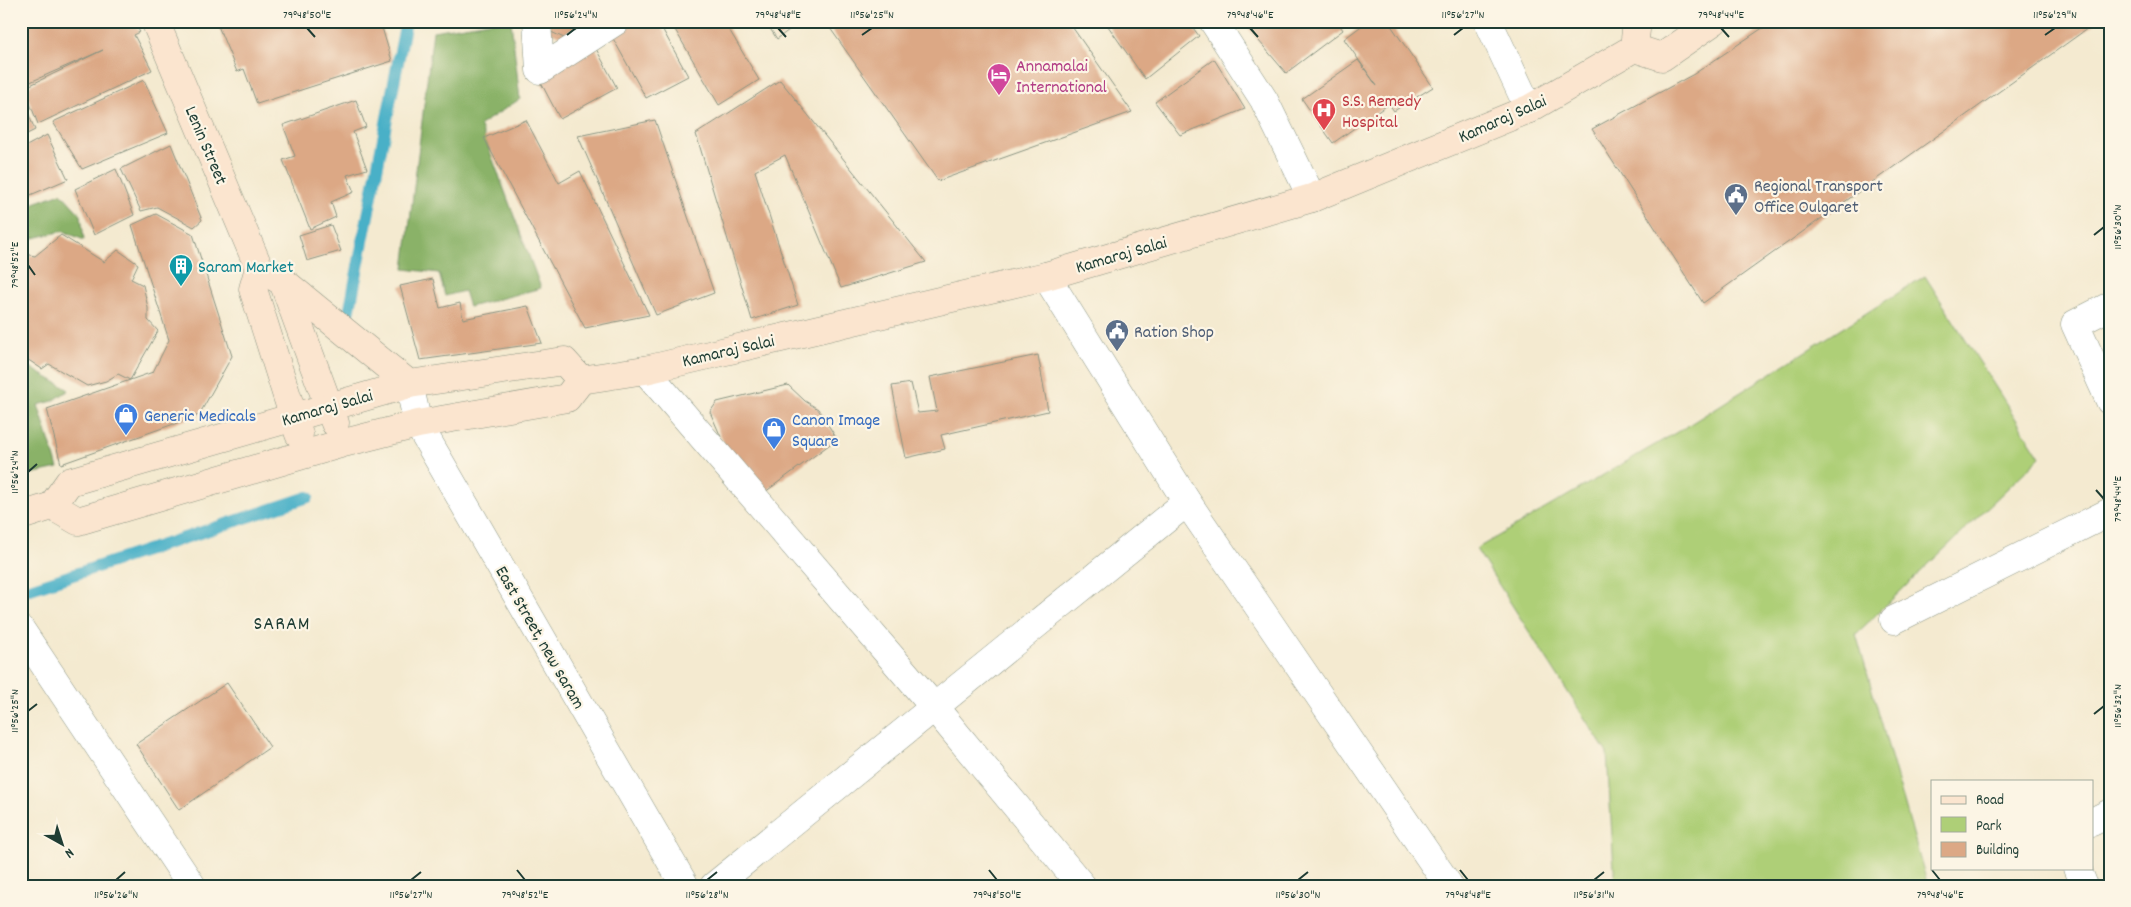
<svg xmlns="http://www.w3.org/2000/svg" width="2131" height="907" viewBox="0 0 2131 907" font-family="Dekko,sans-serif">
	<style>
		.green { fill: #aecf77; stroke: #668656 }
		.forest { fill: #8ab268; stroke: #54784e }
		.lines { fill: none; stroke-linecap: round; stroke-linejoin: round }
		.stream { stroke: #48b0c7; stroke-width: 12 }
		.building { fill: #dca885 }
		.street-casing { stroke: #8a9482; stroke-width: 29 }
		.secondary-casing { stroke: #8a9482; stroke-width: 29 }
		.street { stroke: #fff; stroke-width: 28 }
		.secondary { stroke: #fbe5cf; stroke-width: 28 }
		.ticks { fill: none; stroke: #1f3d34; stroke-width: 2 }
		.labels { text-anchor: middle; stroke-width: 4.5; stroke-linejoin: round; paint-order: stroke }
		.hotel-label { font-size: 18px; fill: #b23c85; stroke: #fcf5e5; text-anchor: start }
		.health-label { font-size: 18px; fill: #be3a42; stroke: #fcf5e5; text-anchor: start }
		.street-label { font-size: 18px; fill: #1f3d34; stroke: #fcf5e5 }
		.service-label { font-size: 18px; fill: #4e5e75; stroke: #fcf5e5; text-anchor: start }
		.culture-label { font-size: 18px; fill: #0d838f; stroke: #fcf5e5; text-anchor: start }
		.shop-label { font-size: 18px; fill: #366cbe; stroke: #fcf5e5; text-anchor: start }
		.quarter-label { font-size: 20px; letter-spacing: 1px; fill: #1f3d34; stroke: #fcf5e5 }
		.neatline { fill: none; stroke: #1f3d34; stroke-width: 2 }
		.ticks-label { font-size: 12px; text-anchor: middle; fill: #1f3d34 }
	</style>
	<rect width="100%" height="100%" fill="#fcf5e5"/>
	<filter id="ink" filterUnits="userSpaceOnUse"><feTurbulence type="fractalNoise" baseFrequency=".02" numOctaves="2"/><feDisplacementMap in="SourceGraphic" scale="10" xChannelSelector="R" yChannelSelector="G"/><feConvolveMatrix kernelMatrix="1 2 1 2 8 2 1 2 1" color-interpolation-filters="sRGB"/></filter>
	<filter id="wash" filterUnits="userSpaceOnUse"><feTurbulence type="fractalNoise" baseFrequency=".0096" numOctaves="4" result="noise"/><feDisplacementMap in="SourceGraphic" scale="20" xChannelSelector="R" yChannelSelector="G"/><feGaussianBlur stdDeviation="1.12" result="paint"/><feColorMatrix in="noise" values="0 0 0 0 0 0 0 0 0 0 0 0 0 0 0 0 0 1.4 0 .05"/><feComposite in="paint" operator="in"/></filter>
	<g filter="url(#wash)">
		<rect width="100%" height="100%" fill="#f4ead0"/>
		<path class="green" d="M1925,276L2040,457L1856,634L1928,886H1615L1607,753L1476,549L1684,428Z"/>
		<g class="forest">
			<path d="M496,21H511L520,99L480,125L541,288L469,307L464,291L445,296L439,273L404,269L433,31Z"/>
			<path d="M61,193L81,215L84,240L63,231L21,241V208Z"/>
			<path d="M21,359C35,373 52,379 69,390L53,401L38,405L58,468L21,476Z"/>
		</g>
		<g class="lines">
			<g class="stream">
				<path d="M348,318L406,21"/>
				<path d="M21,592L308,497"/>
			</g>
		</g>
		<g id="blocks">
			<g class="building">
				<path d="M21,21H132L140,32L134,35L152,70L38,124L24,88L21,89V83L24,88L103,50L28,83L21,71Z"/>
				<path d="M216,21H380L392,61L257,104L244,69L237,72Z"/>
				<path d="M548,21H588L564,38L549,31Z"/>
				<path d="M632,21H658L688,76L646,98L610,33Z"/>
				<path d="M670,21H724L759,80L719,105Z"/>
				<path d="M765,21H801L777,39Z"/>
				<path d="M825,21H1068L1132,112L938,181Z"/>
				<path d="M1115,21H1188L1199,36L1145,79L1108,26Z"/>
				<path d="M1242,21H1337L1343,30L1286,73Z"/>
				<path d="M1368,21H1388L1433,87L1394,111L1389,104L1333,143L1302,99L1358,60L1377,86L1344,39Z"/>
				<path d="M1773,21H2098L1703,303L1592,129L1694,74Z"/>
				<path d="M594,45L617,88L560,119L539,79Z"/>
				<path d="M1214,59L1245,109L1180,135L1155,102Z"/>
				<path d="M144,80L168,133L82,169L53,122Z"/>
				<path d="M780,80L926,262L841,288L785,155L755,171L798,305L752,320L696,134Z"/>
				<path d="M21,96L35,130L21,137Z"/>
				<path d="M356,100L366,127L353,132L367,169L347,175L354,192L331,202L336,217L310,229L283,160L295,156L283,125Z"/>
				<path d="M526,120L559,183L580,171L649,315L585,328L484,138Z"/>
				<path d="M655,120L714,293L656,315L578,136Z"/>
				<path d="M47,135L68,179L21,199V149Z"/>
				<path d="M171,144L202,220L194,227L157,207L141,211L121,169Z"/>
				<path d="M116,169L134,215L94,235L75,189Z"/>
				<path d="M156,214L193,234L232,356L199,415L61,464L47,409L153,372L169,340L132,225Z"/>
				<path d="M331,225L341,251L307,261L299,235Z"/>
				<path d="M61,235L104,262L118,250L138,264L131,279L143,285L148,308V320L158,331L130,380L118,374L106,381L87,386L49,364L42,369L21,355V257L24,254L35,256Z"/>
				<path d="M433,279L440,308L460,303L463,319L528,306L542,343L420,360L400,286Z"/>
				<path d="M1038,355L1048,411L941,435L945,449L906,458L892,386L911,383L918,413L937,411L930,377Z"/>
				<path d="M788,385L805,401L818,409L837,439L761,495L732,462L710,412L717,402Z"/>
				<path d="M227,683L270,747L179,810L136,744Z"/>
			</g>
		</g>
	</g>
	<g filter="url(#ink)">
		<use href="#blocks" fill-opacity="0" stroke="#8a9482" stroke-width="1"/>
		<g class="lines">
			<g class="street-casing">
				<g id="street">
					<path d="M537,21L540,70L616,21"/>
					<path d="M1213,21L1264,100L1312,198"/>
					<path d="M1488,21L1529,109"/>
					<path d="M1046,276L1187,502L1449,886"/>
					<path d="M2110,306L2075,324L2110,401"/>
					<path d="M645,370L934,707L1082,886"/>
					<path d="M409,384L418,424L685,886"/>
					<path d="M1894,620L2110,512"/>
					<path d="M21,630L192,886"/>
					<path d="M2092,822L2110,813"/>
					<path d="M2077,868L2084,886"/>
					<path d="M714,886L1187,502"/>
				</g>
			</g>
			<g class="secondary-casing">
				<g id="secondary">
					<path d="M155,21L259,268"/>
					<path d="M1634,48L1637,21"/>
					<path d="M259,268L283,282L335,423"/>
					<path d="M259,268L253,289L299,434"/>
					<path d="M285,283L409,384"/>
					<path d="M52,506L78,521L340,444L418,424L567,398L581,380L645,370L1046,276L1312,198L1529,109L1634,48L1662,57L1714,21"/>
					<path d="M21,516L52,506L69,482L409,384L564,361L581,380"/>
				</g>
			</g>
			<use href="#street" class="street"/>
			<use href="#secondary" class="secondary"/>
		</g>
	</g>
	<path class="ticks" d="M307,28L315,37M778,28L786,37M1250,28L1258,37M1721,28L1729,37M567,35L576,28M862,35L872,28M1454,35L1463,28M2045,35L2055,28M2094,235L2104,227M28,265L35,275M28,472L37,464M2096,490L2104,499M28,711L37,704M2094,714L2104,706M517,870L525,880M989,870L997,880M1460,870L1468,880M1932,870L1940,880M116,880L125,872M411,880L421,872M707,880L717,872M1298,880L1308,872M1594,880L1604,872"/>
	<defs>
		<g id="hotel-pin" transform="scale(1.25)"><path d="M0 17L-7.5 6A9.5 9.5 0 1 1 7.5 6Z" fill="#d1479c" stroke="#fcf5e5"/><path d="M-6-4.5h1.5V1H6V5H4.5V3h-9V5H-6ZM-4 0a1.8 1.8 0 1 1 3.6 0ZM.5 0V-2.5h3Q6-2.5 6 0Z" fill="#fff"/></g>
		<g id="hospital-pin" transform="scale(1.25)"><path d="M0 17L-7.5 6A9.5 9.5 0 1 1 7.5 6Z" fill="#e0444e" stroke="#fcf5e5"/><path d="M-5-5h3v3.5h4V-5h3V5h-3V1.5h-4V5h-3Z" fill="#fff"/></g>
		<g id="civic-pin" transform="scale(1.25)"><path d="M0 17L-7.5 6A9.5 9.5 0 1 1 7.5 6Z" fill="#5c6f8a" stroke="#fcf5e5"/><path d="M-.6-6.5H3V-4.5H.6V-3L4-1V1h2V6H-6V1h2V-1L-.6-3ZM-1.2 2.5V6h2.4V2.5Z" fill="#fff"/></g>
		<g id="building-pin" transform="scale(1.25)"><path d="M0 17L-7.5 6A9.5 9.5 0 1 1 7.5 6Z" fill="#0f9aa8" stroke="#fcf5e5"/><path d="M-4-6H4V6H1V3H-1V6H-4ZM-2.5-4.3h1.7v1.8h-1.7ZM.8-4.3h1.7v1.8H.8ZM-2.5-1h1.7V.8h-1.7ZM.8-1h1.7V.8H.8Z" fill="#fff"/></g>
		<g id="shop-pin" transform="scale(1.25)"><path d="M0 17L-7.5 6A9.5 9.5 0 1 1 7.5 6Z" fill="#3f7fe0" stroke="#fcf5e5"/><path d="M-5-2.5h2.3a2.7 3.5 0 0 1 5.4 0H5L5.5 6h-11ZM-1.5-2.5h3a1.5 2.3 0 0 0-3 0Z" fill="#fff"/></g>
	</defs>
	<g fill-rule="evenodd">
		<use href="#hotel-pin" x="999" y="75"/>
		<use href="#hospital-pin" x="1324" y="110"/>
		<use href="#civic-pin" x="1736" y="195"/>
		<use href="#building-pin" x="181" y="266"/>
		<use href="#civic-pin" x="1117" y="331"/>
		<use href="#shop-pin" x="126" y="415"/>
		<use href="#shop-pin" x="774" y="429"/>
	</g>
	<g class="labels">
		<g class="hotel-label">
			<text x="1016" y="71">Annamalai<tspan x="1016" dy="21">International</tspan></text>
		</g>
		<g class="health-label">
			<text x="1342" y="106">S.S. Remedy<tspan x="1342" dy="21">Hospital</tspan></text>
		</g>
		<g class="street-label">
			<text transform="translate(1502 118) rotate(-24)" y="6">Kamaraj Salai</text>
			<text transform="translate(207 145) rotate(67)" y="6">Lenin Street</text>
			<text transform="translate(1121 254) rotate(-16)" y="6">Kamaraj Salai</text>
			<text transform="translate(728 350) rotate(-13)" y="6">Kamaraj Salai</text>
			<text transform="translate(327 407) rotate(-16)" y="6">Kamaraj Salai</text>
			<text transform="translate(541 637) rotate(60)" y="6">East Street, new saram</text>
		</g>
		<g class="service-label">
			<text x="1754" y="191">Regional Transport<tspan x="1754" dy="21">Office Oulgaret</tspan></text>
			<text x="1134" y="337">Ration Shop</text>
		</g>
		<g class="culture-label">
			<text x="198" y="272">Saram Market</text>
		</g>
		<g class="shop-label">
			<text x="144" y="421">Generic Medicals</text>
			<text x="792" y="425">Canon Image<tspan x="792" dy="21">Square</tspan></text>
		</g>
		<g class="quarter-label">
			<text x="282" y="629">SARAM</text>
		</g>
	</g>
	<rect width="2131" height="907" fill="none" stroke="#fcf5e5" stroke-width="55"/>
	<rect x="1931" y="780" width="162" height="90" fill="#fcf5e5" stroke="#a4ab9e"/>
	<rect x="1941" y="796" width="25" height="8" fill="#fbe5cf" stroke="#a4ab9e"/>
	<text x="1976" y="804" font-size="15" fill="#1f3d34">Road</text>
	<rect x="1941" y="817" width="25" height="15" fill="#aecf77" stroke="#a4ab9e"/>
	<text x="1976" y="830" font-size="15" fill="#1f3d34">Park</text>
	<rect x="1941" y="842" width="25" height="15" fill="#dca885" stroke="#a4ab9e"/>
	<text x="1976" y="854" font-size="15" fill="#1f3d34">Building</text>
	<g transform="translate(62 844) rotate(141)" stroke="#fcf5e5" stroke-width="4" paint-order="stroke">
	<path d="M0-4L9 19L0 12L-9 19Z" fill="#1f3d34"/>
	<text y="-8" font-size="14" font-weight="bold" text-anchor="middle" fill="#1f3d34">N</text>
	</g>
	<rect x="28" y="28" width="2076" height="852" class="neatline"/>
	<g class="ticks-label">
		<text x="307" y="18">79°48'50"E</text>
		<text x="576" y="18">11°56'24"N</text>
		<text x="778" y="18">79°48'48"E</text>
		<text x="872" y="18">11°56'25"N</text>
		<text x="1250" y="18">79°48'46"E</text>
		<text x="1463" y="18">11°56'27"N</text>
		<text x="1721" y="18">79°48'44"E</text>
		<text x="2055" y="18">11°56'29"N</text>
		<text transform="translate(2117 227) rotate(-90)" y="4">11°56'30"N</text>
		<text transform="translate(14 265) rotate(-90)" y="4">79°48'52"E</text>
		<text transform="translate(14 472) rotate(-90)" y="4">11°56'24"N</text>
		<text transform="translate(2117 499) rotate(-90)" y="4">79°48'44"E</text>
		<text transform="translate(2117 706) rotate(-90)" y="4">11°56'32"N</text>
		<text transform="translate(14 711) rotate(-90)" y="4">11°56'25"N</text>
		<text x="116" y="898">11°56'26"N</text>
		<text x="411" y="898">11°56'27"N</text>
		<text x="525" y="898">79°48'52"E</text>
		<text x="707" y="898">11°56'28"N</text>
		<text x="997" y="898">79°48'50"E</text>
		<text x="1298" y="898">11°56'30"N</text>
		<text x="1468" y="898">79°48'48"E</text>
		<text x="1594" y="898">11°56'31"N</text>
		<text x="1940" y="898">79°48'46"E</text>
	</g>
</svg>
